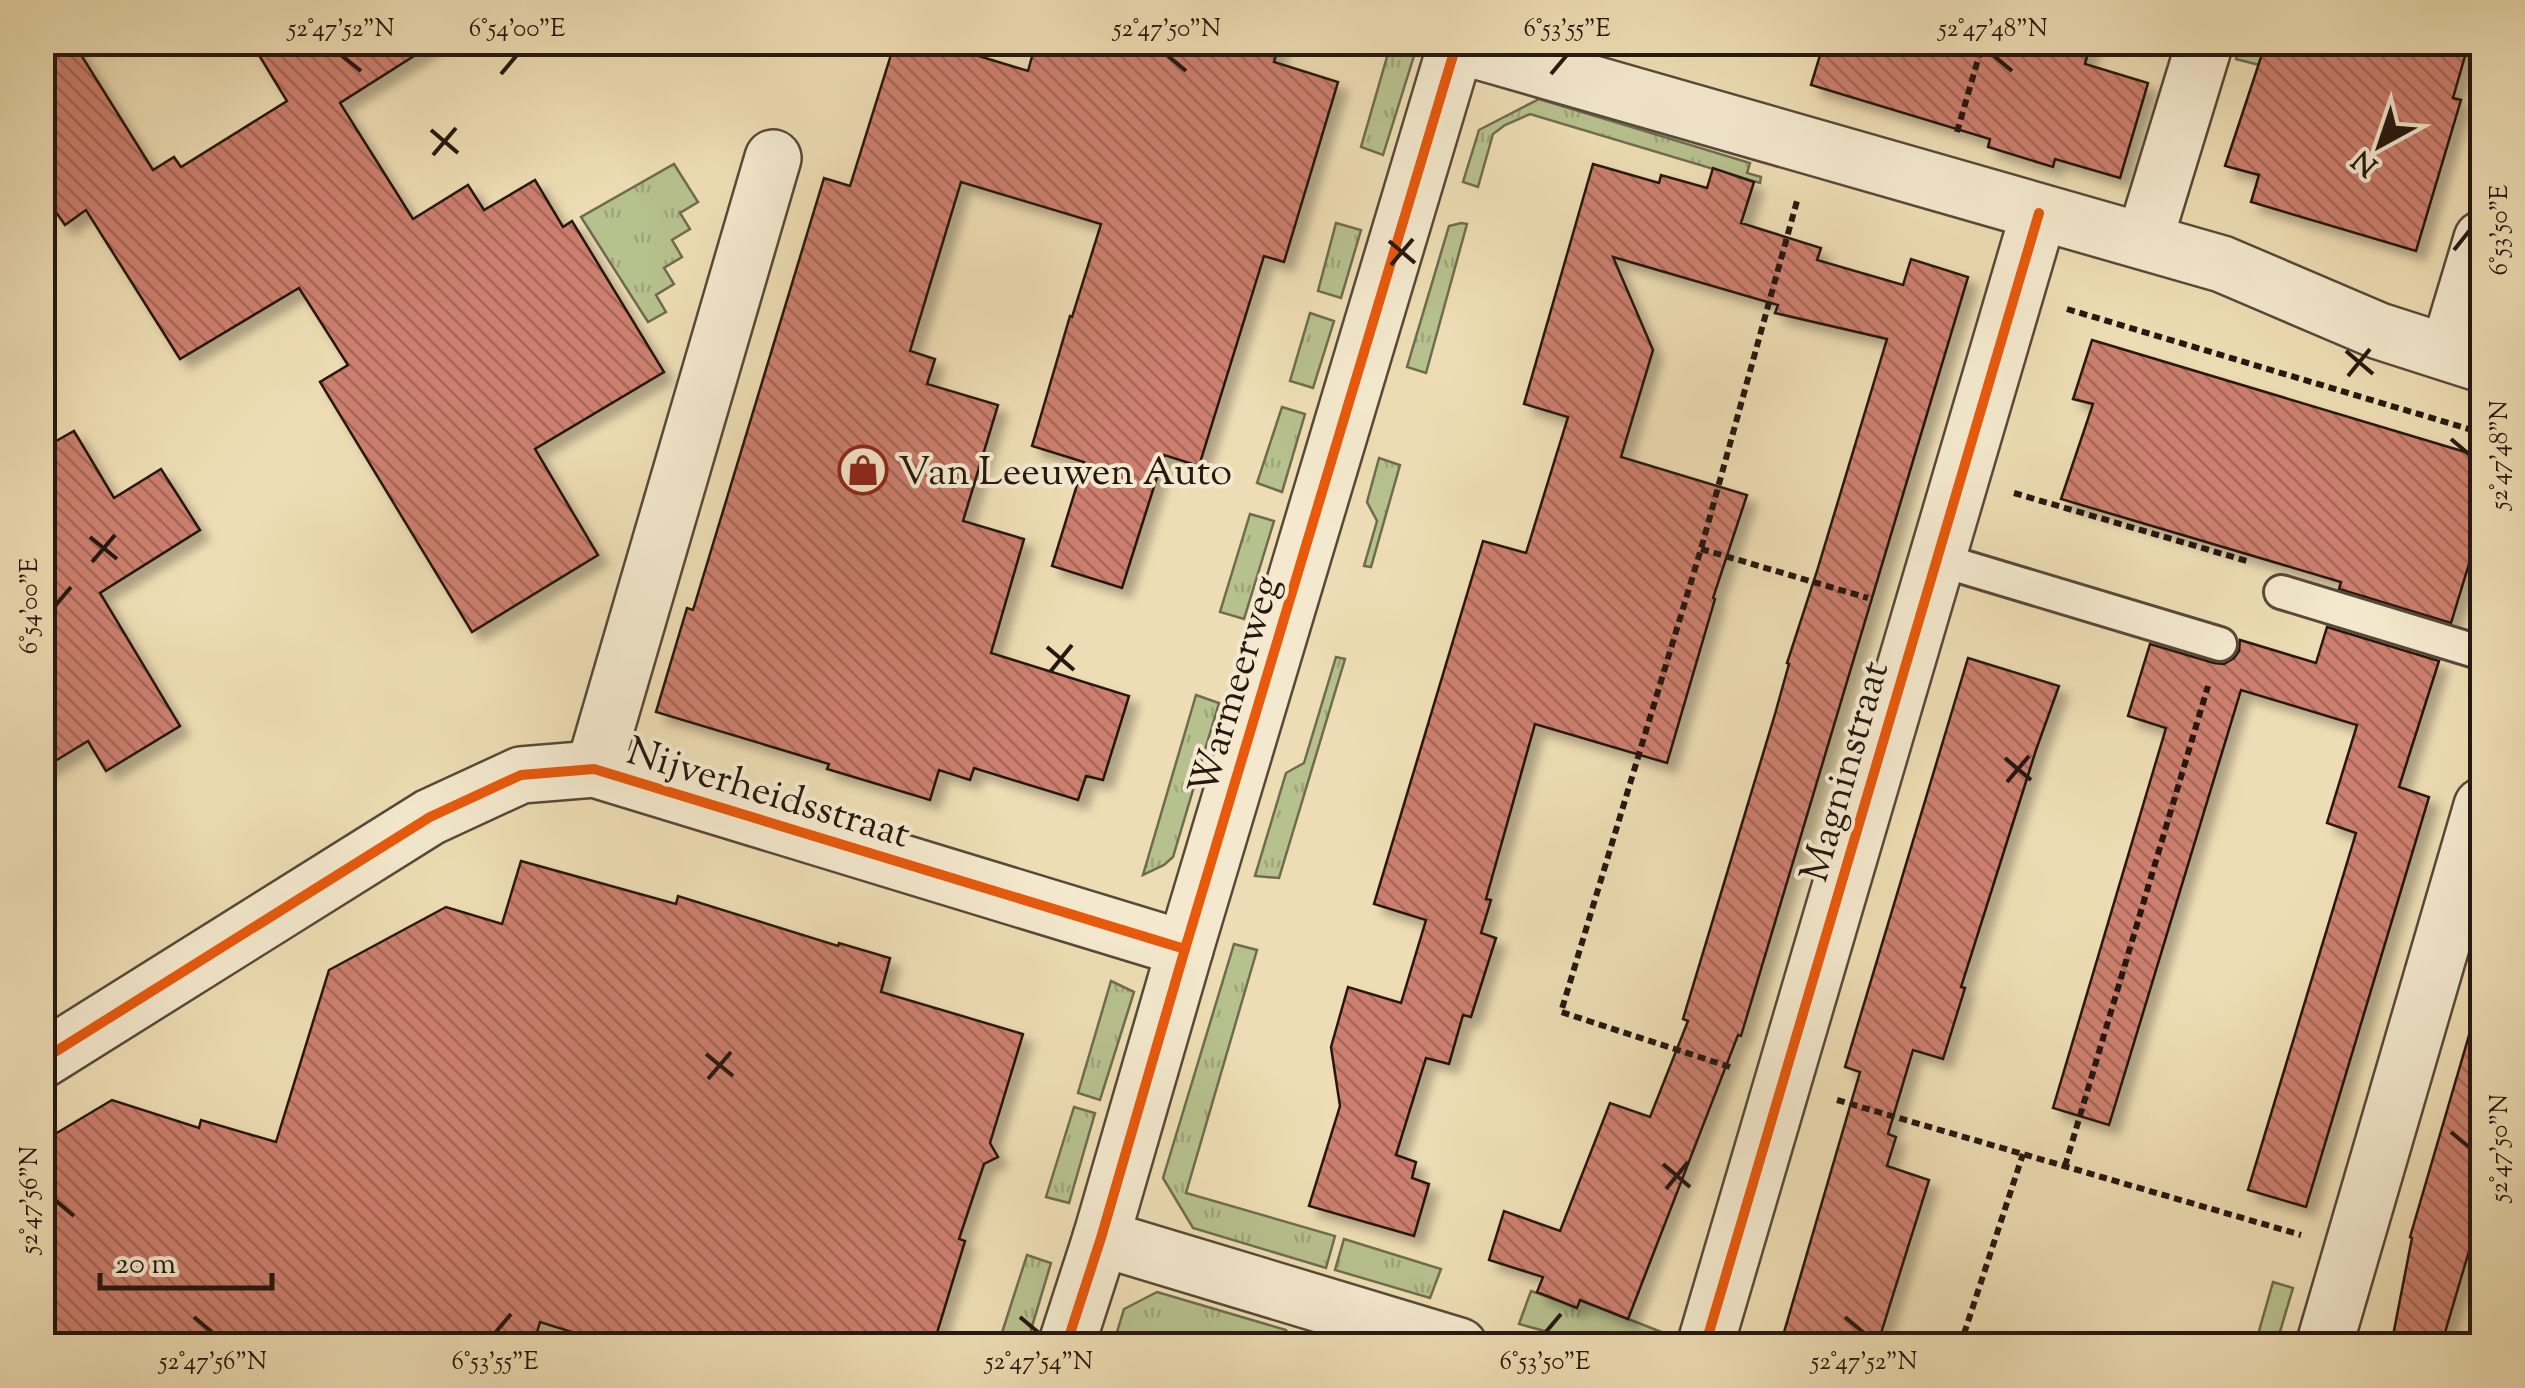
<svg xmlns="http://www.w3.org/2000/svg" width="2525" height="1388" viewBox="0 0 2525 1388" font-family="'Sorts Mill Goudy',serif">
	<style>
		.grass { fill: url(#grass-tufts); stroke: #6e6c4f; stroke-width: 2.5 }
		.building { fill: url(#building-back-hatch); stroke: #261710; stroke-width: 2.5; filter: url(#shadow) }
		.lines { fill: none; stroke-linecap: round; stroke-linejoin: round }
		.service-casing { stroke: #584839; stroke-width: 38 }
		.minor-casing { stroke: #584839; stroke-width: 60 }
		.path { stroke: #261710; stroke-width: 6; stroke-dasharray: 8 5; stroke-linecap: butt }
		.service { stroke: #f4e9ce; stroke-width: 32 }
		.minor { stroke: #f4e9ce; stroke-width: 55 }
		.cycleway-casing { stroke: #f4e9ce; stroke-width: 16 }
		.cycleway { stroke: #e8590c; stroke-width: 10 }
		.ticks { fill: none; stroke: #261710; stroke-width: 4 }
		.labels { text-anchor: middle; stroke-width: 8; stroke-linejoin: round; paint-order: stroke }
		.poi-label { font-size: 40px; fill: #261710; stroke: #f4e9ce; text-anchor: start }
		.street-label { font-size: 40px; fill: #261710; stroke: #f4e9ce }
		.neatline { fill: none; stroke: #261710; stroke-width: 4 }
		.ticks-label { font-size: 25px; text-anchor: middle; fill: #261710 }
	</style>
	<defs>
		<pattern id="grass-tufts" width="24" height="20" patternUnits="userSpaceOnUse" patternTransform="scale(2.5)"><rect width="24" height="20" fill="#b7c18e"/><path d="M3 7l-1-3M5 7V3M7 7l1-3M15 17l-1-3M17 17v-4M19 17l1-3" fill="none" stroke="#9da579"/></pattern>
		<pattern id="building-back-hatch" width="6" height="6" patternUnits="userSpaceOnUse" patternTransform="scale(2.5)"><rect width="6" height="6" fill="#cc7f6e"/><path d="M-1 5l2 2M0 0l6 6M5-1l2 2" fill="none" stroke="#a56759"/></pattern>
		<filter id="shadow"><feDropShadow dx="9" dy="9" stdDeviation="5" flood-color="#0004"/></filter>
	</defs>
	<rect width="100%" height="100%" fill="#eeddb4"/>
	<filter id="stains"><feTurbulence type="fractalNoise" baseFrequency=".002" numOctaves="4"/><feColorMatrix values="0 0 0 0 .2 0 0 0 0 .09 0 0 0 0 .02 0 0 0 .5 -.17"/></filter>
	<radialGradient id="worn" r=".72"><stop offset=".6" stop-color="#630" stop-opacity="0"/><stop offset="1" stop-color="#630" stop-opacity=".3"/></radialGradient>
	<g class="grass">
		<path d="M1391,43H1418L1383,155L1361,147Z"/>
		<path d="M2241,43H2266L2259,65L2236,59Z"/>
		<path d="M1539,99L1750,163L1747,173L1761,177L1760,183L1530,114L1505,125L1493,134L1478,187L1463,182L1479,130Z"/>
		<path d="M674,164L698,202L680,213L690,229L672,240L682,257L664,268L674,284L656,295L666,312L648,322L581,217Z"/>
		<path d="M1336,223L1361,230L1341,298L1318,291Z"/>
		<path d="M1461,223L1467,224L1426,373L1407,367L1449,226Z"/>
		<path d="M1310,313L1334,321L1313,388L1290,381Z"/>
		<path d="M1282,407L1305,414L1282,492L1257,483Z"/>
		<path d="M1379,458L1400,465L1371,567L1364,566L1377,521L1367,502Z"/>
		<path d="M1250,514L1274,521L1244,619L1220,612Z"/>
		<path d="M1336,657L1345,659L1279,878L1255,876L1286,773L1304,763Z"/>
		<path d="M1196,695L1219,703L1173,857L1164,865L1143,875Z"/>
		<path d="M1234,944L1257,950L1186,1193L1335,1236L1326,1268L1193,1228L1163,1178Z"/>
		<path d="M1111,981L1134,992L1100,1100L1078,1093Z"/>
		<path d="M1074,1107L1095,1113L1069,1203L1046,1197Z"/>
		<path d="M1344,1239L1441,1269L1430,1298L1335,1270Z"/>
		<path d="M1027,1255L1051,1263L1027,1343L1023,1345H998Z"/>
		<path d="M2273,1282L2293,1288L2276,1345H2255Z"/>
		<path d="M1531,1291L1577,1307L1580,1300L1664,1333L1650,1345H1595L1519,1324Z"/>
		<path d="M1157,1292L1286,1330L1293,1345H1200L1175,1338L1172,1345H1113L1124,1309Z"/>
	</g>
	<g class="building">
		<path d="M42,42H73L153,170L174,157L181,167L287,101L251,42H436L340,103L413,219L468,185L484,210L535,180L563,227L572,221L664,372L535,449L598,555L472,632L320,382L348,365L299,288L180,359L86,210L65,225L42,192Z"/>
		<path d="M895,42H933L1028,71L1036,42H1280L1274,62L1338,82L1284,262L1264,256L1199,466L1164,455L1122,588L1052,566L1084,462L1032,446L1070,316L1072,317L1101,224L961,182L910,351L935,359L927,384L998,405L963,521L1024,539L991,653L1129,696L1103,780L1086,776L1078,800L974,768L970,780L939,770L930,800L827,769L829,764L656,712L687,608L693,610L824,178L850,186Z"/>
		<path d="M1824,42H2091L2085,64L2148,83L2120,178L2055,159L2053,167L1988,147L1990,139L1811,85Z"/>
		<path d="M2266,42H2469L2453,98L2461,100L2416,251L2251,202L2259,175L2225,166Z"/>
		<path d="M1593,164L1659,183L1661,175L1707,188L1713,168L1754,182L1741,223L1821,248L1817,260L1903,285L1911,259L1968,277L1741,1036L1738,1035L1628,1319L1580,1300L1577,1308L1537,1292L1543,1277L1489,1260L1504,1211L1560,1231L1610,1103L1650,1117L1688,1021L1683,1019L1775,714L1789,664L1787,663L1817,571L1887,339L1775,313L1778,305L1613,257L1653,350L1621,457L1747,495L1713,598L1715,599L1667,763L1535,724L1486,899L1491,900L1481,933L1496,938L1471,1017L1463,1015L1449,1064L1426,1058L1396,1155L1416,1162L1412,1178L1429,1184L1414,1236L1309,1206L1340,1106L1331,1047L1348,987L1401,1003L1426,920L1374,904L1483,541L1526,553L1568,417L1524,404Z"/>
		<path d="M2092,340L2482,457V521L2451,623L2339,589L2341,582L2061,499L2093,404L2073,399Z"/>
		<path d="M74,431L114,498L161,469L200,530L100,593L180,726L106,771L88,741L42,769V449Z"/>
		<path d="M2327,627L2439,661L2399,787L2429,797L2306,1207L2248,1190L2356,833L2327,823L2357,725L2241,690L2109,1125L2053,1108L2166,728L2128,716L2150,644L2214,663L2224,664L2234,658L2239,651L2240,640L2316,663Z"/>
		<path d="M1968,658L2059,686L2036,750L1961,987L1965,988L1943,1059L1913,1050L1888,1134L1896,1137L1887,1166L1929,1180L1877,1346H1780L1860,1072L1845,1067Z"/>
		<path d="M521,861L676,904L678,896L838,946L839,943L890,958L881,992L1023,1034L990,1143L998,1157L984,1164L959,1239L965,1241L933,1346H617L540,1322L533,1346H42V1174L55,1134L112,1100L199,1128L201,1120L276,1142L329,970L446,907L502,924Z"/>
		<path d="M2470,1032L2482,1034V1207L2441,1346H2391L2412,1238L2410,1237Z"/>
	</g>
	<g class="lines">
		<g class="service-casing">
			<g id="service">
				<path d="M1937,559L2220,644"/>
				<path d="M2281,592L2482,653"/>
			</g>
		</g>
		<g class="minor-casing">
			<g id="minor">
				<path d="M1457,45L2222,264L2379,331L2482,364"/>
				<path d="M2144,241L2205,42"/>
				<path d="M2448,352L2482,239"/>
				<path d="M594,769L773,158"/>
				<path d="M42,1060L430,817L521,775L594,769L1185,949"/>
				<path d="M1101,1238L1459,1346"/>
				<path d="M1066,1346L1101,1238L1185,949L1457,42"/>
				<path d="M1705,1346L2039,213"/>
				<path d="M2324,1346L2482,806"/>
			</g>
		</g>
		<g class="path">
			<path d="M1957,132L1983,42"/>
			<path d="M2067,309L2482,433"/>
			<path d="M2014,493L2247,561"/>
			<path d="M1701,549L1868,598"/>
			<path d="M1730,1067L1561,1012L1701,549L1797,201"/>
			<path d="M1837,1100L2301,1235"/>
			<path d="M2065,1166L2208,686"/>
			<path d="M1960,1346L2023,1154"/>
		</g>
		<use href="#service" class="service"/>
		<use href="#minor" class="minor"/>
		<g class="cycleway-casing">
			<g id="cycleway">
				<path d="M42,1060L430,817L521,775L594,769L1185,949"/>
				<path d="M1066,1346L1101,1238L1185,949L1457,42"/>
				<path d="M1705,1346L2039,213"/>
			</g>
		</g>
		<use href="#cycleway" class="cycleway"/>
	</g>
	<path class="ticks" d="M341,55L361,71M1167,55L1186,71M1993,55L2012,71M501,74L517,55M1551,74L1567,55M431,130L458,153M433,155L456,128M1389,241L1415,263M2454,250L2470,230M1391,265L1413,239M2346,351L2373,374M2348,376L2370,349M2451,439L2470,455M90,537L117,559M92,562L115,535M55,606L71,587M1047,647L1074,670M1050,672L1072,645M2005,758L2031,780M2007,782L2029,756M706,1054L733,1076M708,1079L731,1052M2451,1132L2470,1148M1663,1164L1690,1187M1666,1189L1688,1162M55,1200L74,1216M194,1317L213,1333M1020,1317L1039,1333M1845,1317L1864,1333M495,1333L511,1314M1545,1333L1561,1314"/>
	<defs>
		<g id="shop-ring" transform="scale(2.5)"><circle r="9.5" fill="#f4e9ce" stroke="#8f2418" stroke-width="1.5"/><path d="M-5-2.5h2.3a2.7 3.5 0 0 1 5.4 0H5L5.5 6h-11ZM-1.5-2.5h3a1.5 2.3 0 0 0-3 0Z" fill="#8f2418"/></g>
	</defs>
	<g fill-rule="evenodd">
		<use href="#shop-ring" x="863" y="470"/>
	</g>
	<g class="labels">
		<g class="poi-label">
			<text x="898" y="484">Van Leeuwen Auto</text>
		</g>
		<g class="street-label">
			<text transform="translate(1233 685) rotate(-73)" y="14">Warmeerweg</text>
			<text transform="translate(1843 771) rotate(-74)" y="14">Magninstraat</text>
			<text transform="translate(769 791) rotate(17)" y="14">Nijverheidsstraat</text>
		</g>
	</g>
	<rect width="2525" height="1388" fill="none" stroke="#eeddb4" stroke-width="110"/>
	<g transform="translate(2380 145) rotate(220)" stroke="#f4e9ce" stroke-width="8" paint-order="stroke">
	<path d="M0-8L18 38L0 25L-18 38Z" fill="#261710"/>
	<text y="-15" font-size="28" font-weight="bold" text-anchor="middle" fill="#261710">N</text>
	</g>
	<path d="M100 1273v15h172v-15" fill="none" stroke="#261710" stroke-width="5"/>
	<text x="115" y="1273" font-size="30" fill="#261710" stroke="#f4e9ce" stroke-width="8" paint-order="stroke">20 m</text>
	<rect x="55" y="55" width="2415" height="1278" class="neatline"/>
	<g class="ticks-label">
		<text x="341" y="36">52°47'52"N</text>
		<text x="517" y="36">6°54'00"E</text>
		<text x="1167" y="36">52°47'50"N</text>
		<text x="1567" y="36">6°53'55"E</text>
		<text x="1993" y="36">52°47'48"N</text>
		<text transform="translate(2498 230) rotate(-90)" y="9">6°53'50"E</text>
		<text transform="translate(2498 455) rotate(-90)" y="9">52°47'48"N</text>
		<text transform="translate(28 606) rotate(-90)" y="9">6°54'00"E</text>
		<text transform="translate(2498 1148) rotate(-90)" y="9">52°47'50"N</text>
		<text transform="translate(28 1200) rotate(-90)" y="9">52°47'56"N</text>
		<text x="213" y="1369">52°47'56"N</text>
		<text x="495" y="1369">6°53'55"E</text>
		<text x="1039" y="1369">52°47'54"N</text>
		<text x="1545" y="1369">6°53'50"E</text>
		<text x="1864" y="1369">52°47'52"N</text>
	</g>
	<rect width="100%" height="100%" filter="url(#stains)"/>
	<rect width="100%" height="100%" fill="url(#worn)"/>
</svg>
